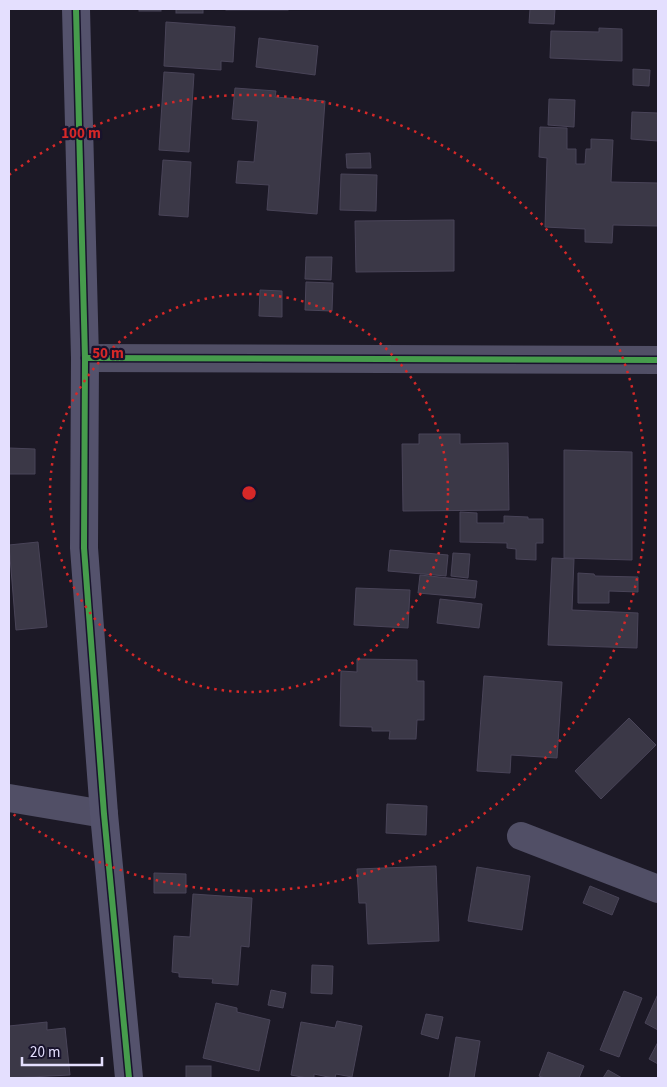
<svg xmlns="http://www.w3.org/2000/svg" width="667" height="1087" viewBox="0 0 667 1087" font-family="'Source Sans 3',sans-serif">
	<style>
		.building { fill: #3b3847; stroke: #494458 }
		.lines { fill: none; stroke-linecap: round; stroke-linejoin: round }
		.street { stroke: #514f66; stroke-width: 28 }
		.secondary { stroke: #54526c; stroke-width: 28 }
		.cycleway-casing { stroke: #18132c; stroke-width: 9 }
		.cycleway { stroke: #469c4c; stroke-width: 6 }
		.ring { fill: none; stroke: #d62828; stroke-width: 2.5; stroke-dasharray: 2.5 5 }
		.centre { fill: #d62828; stroke: #18132c; stroke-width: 2.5 }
		.ring-label { font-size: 15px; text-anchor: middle; font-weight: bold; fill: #d62828; stroke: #18132c; stroke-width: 4.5; stroke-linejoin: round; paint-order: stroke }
	</style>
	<rect width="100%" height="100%" fill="#1c1926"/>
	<g class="building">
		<rect x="139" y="9" width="22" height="2"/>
		<rect x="176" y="9" width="27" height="4"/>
		<rect x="226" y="9" width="62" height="1"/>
		<path d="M530,9H555L554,24L529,23Z"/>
		<path d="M166,22L235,27L233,62L221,61V70L164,66Z"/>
		<path d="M599,28L622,29V61L550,58L551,31L599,32Z"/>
		<path d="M259,38L318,46L315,75L256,67Z"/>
		<path d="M633,69L650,70L649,86L633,85Z"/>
		<path d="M164,72L194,74L189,152L159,150Z"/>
		<path d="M235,88L276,91L275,97L325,101L317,214L267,210L269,185L236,183L238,161L254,162L258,121L232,119Z"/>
		<path d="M549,99L575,100L574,127L548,125Z"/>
		<path d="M632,112L658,113V141L631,139Z"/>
		<path d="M540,127L567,128V149H576V164H585L586,149H591V139L613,140L611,182L658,183V226L613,225L612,243L585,242V229L545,227L547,158L539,157Z"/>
		<path d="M370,153L371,168H347L346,154Z"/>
		<path d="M163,160L191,162L188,217L159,215Z"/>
		<path d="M341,174L377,175L376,211L340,210Z"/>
		<path d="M454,220V271L356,272L355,221Z"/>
		<path d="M306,257H332L331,280L305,279Z"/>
		<path d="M306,282L333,283L332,311L305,310Z"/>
		<path d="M260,290L282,291V317L259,316Z"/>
		<path d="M419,434H460V444L508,443L509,510L403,511L402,444H419Z"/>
		<path d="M9,448L35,449V474H9Z"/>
		<path d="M564,450L632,452V560L564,558Z"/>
		<path d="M460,512L477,513V523H504V516L528,517V519H543V543H536V560L516,559V549L507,548V543L460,542Z"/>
		<path d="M38,542L47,627L16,630L9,545Z"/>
		<path d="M390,550L448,555L446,576L388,571Z"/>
		<path d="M453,553L470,554L468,578L451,576Z"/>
		<path d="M552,558L574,559L572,610L638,613L637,648L548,645Z"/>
		<path d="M578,573L594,574L595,576L638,577V592L609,591V603H578Z"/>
		<path d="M420,575L477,581L475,598L418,593Z"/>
		<path d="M356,588L410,590L408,628L354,625Z"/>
		<path d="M440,599L482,604L479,628L437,623Z"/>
		<path d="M357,659L417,660V681H424V720H417L416,739H389L390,731H372V727L340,726L341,671L357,672Z"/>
		<path d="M484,676L562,682L557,758L511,755L510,773L477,771Z"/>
		<path d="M629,718L656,745L601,799L575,771Z"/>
		<path d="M387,804L427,806L426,835L386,833Z"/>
		<path d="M436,866L439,941L368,944L366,903H359L357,869Z"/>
		<path d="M477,867L530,876L522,930L468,921Z"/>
		<path d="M154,873L186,874V893H154Z"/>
		<path d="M590,886L619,898L612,915L583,903Z"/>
		<path d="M193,894L252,898L249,947L241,946L238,985L212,983L213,979L179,977V973L172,972L174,936L190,937Z"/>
		<path d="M312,965L333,966L332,994L311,993Z"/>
		<path d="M271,990L286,993L283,1008L268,1005Z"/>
		<path d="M624,991L642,998L619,1057L600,1050Z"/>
		<path d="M658,994V1030L645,1023Z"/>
		<path d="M216,1003L237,1008V1012L270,1020L259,1071L203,1058Z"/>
		<path d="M426,1014L443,1017L438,1039L421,1034Z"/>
		<path d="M337,1021L362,1026L352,1077L336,1074L335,1078H333L314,1074V1078H307L291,1075L301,1022L335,1028Z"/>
		<path d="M47,1022V1030L65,1028L70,1075L9,1078V1026Z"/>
		<path d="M456,1037L480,1041L474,1078H449Z"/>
		<path d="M658,1042V1064L649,1059Z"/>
		<path d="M548,1052L584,1066L579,1078H545L539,1076Z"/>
		<rect x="186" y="1066" width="25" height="12"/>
		<path d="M608,1070L622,1078H603Z"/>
	</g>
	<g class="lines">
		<g class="street">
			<path d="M85,358L658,360"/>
			<path d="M9,798L104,814"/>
			<path d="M521,836L658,889"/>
		</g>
		<path class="secondary" d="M76,9L85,358L84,548L104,814L129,1078"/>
		<g class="cycleway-casing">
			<g id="cycleway">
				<path d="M76,9L85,358L84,548L104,814L129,1078"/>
				<path d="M85,358L658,360"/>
			</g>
		</g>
		<use href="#cycleway" class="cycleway"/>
	</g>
	<g class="ring">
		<circle cx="249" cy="493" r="199"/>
		<path d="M9 175A398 398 0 1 1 9 811"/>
	</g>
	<circle cx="249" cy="493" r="8" class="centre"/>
	<g class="ring-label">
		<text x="81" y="138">100 m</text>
		<text x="108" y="358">50 m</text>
	</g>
	<rect width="667" height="1087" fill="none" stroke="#e4dffe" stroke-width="20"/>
	<path d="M22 1057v8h80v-8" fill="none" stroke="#e4dffe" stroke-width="2.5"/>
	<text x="30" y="1057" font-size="15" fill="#e4dffe" stroke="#18132c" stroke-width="4" paint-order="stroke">20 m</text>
</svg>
